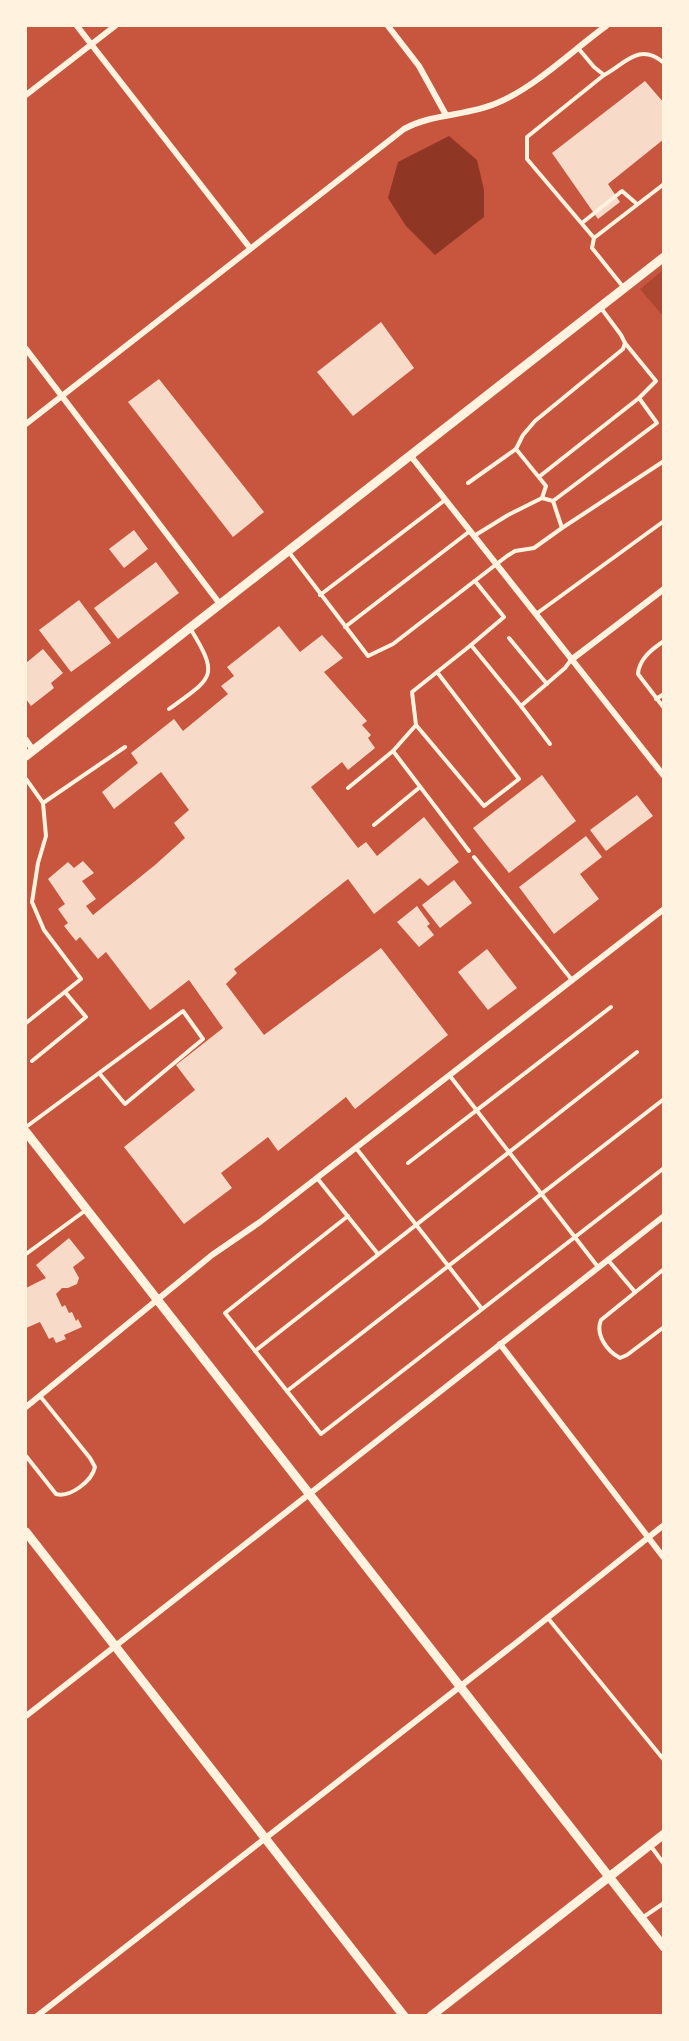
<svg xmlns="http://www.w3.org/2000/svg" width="689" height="2041" viewBox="0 0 689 2041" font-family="'Archivo Narrow',sans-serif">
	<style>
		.green { fill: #ae4732 }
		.water { fill: #8f3625 }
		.building { fill: #f7dbc8 }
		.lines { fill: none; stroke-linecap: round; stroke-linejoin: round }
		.service { stroke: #fff3e0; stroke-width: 4 }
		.minor { stroke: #fff3e0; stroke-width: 6 }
		.tertiary { stroke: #fff3e0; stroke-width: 9 }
	</style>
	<rect width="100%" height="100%" fill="#c8553d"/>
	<path class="green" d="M663,270V316L640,289Z"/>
	<path class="water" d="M449,136L477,160L484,190V217L435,255L406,226L388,198L398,162Z"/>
	<g class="building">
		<path d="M645,81L664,103V139L608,184L620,202L598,219L552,153Z"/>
		<path d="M381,322L414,368L353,416L317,372Z"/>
		<path d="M159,379L264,512L233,537L128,402Z"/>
		<path d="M134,530L148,549L124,568L109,549Z"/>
		<path d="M156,562L179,593L118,639L94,608Z"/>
		<path d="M79,600L111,643L71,672L39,630Z"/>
		<path d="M279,626L300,652L322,635L343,658L324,672L367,721L362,725L371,735L368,738L375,748L348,770L342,762L311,787L358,848L366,842L377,856L424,817L459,862L428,886L420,878L374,914L348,879L234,969L237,973L226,984L264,1035L381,948L448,1035L355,1109L346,1097L278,1151L268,1137L221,1173L232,1188L184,1224L124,1147L195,1090L176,1065L223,1028L189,980L150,1010L106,952L98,959L80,937L76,941L64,926L68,923L58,909L65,904L48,879L68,862L74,868L83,861L94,873L82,881L96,899L86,906L93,915L155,865L185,838L174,823L189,810L161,772L114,809L102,792L138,763L131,753L174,719L183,731L228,694L221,686L234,676L227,667Z"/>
		<path d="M43,649L63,673L51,683L54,688L31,706L26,699V663Z"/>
		<path d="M542,775L576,821L509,873L473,828Z"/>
		<path d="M637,795L653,816L606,851L590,830Z"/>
		<path d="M586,836L602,857L580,874L599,899L554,934L519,887Z"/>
		<path d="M454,880L472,903L440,928L422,905Z"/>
		<path d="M417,906L430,924L427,926L434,935L419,947L397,922Z"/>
		<path d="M487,949L517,988L488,1010L458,972Z"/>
		<path d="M69,1238L85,1258L73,1267L79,1278L77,1284L68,1288H62L56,1294L62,1307L65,1305L69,1313L72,1312L76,1321L78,1319L82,1327L64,1335L66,1339L56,1343L53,1337L49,1339L40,1322L26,1328V1288L46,1278L36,1265Z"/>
	</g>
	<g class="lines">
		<g class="service">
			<path d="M578,48L594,67L604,75C626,63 639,42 664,63"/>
			<path d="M582,223L622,191L637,204"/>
			<path d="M594,238L527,159V137L604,75"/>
			<path d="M624,288L592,248L594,238L664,184"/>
			<path d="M540,476L639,398L656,381L625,343"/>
			<path d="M468,483L516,449"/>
			<path d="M553,501L657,423L639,398"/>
			<path d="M562,528L664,461"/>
			<path d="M474,536L508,515L542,498L546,486L516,449L523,435L535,421L623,349L625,343L621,335L601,308"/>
			<path d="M288,551L368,656L393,644L507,556L515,551L534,548L562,528L553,501L542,498"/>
			<path d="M475,581L504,617L471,645L521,706L565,668L571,660"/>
			<path d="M320,595L445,500"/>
			<path d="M536,614L664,521"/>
			<path d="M345,627L470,531"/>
			<path d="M509,638L547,684"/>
			<path d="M664,641C652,649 639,659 638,674L664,708"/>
			<path d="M656,699L664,694"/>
			<path d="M521,706L550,744"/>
			<path d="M169,709C213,677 220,677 190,628"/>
			<path d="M416,725L484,806L519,779L437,672"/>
			<path d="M393,751L416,725L412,692L471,645"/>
			<path d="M26,779L43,803L46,836L38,863L32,902L44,930L81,979L26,1023"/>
			<path d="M348,788L393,751L469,851"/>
			<path d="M43,803L125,747"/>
			<path d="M374,825L420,787"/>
			<path d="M474,857L572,980"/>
			<path d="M32,1061L86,1017L65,992"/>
			<path d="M450,1076L598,1267"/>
			<path d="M26,1127L183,1011L203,1039L125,1104L99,1073"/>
			<path d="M356,1148L482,1309"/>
			<path d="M408,1163L611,1007"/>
			<path d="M317,1178L378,1254"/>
			<path d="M348,1216L225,1313L321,1434L664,1168"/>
			<path d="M26,1254L86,1210"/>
			<path d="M608,1260L635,1292"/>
			<path d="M664,1269L601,1320C595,1335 607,1351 620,1358L627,1355L664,1327"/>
			<path d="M255,1351L637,1052"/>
			<path d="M287,1391L664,1099"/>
			<path d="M26,1456L56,1494C70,1498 92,1481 95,1467L90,1458L40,1396"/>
			<path d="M547,1617L664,1760"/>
			<path d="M650,1845L664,1864"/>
			<path d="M642,1918L664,1903"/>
		</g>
		<g class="minor">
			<path d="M77,26L250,248"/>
			<path d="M388,26L419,66L446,115"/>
			<path d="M26,95L115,26"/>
			<path d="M26,349L220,604"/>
			<path d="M26,424L404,129C433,113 468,116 497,103C534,88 573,50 606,26"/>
			<path d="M410,455L664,776"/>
			<path d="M571,660L664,589"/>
			<path d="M26,740L33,750"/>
			<path d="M500,1344L664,1558"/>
			<path d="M26,1407L212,1255L260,1222L664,909"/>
			<path d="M26,1716L664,1216"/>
			<path d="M37,2016L516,1643L664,1525"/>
		</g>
		<g class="tertiary">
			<path d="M26,756L664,257"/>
			<path d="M26,1132L664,1947"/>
			<path d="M26,1532L404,2016"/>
			<path d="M431,2016L664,1834"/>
		</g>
	</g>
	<rect width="689" height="2041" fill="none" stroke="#fff3e0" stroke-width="54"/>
</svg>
